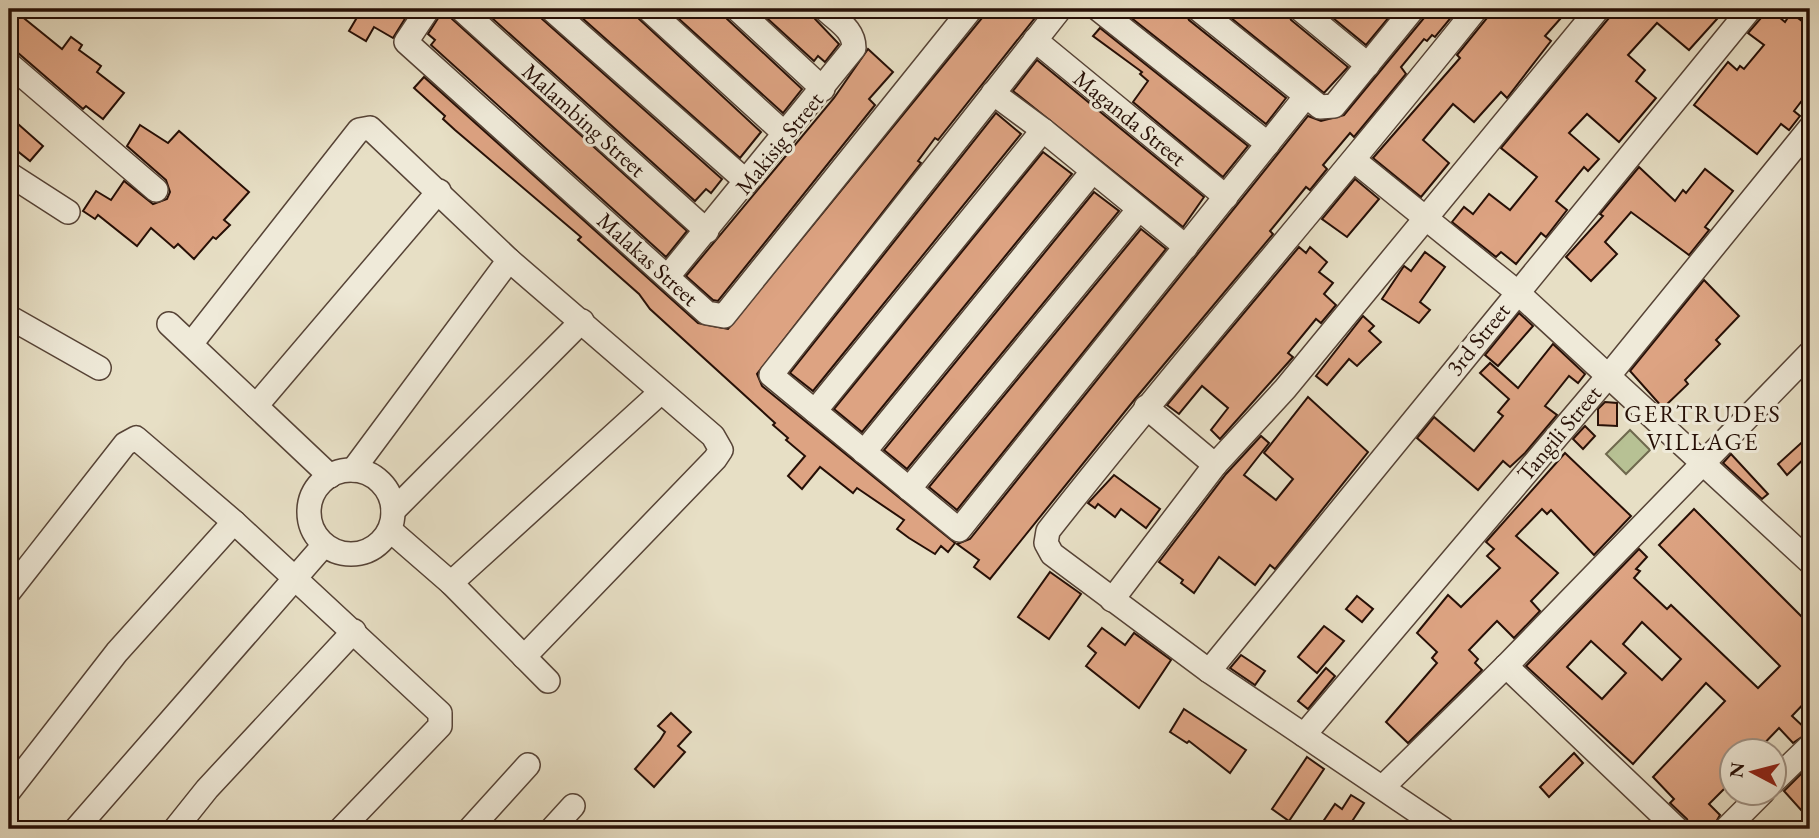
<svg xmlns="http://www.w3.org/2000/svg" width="1819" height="838" viewBox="0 0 1819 838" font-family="'EB Garamond',serif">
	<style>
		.green { fill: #b7c194; stroke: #6e684d; stroke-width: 2 }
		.building { fill: #dda382; stroke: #260f06; stroke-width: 2; fill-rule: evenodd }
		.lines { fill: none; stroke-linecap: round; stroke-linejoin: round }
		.minor-casing { stroke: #564336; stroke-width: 26 }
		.minor { stroke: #efead9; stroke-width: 23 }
		.labels { text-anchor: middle; stroke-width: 6; stroke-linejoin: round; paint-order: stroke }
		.street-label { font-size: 23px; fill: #260f06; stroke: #efead9 }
		.neighbourhood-label { font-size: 24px; letter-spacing: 2px; fill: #260f06; stroke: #efead9 }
	</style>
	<rect width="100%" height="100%" fill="#e7dfc5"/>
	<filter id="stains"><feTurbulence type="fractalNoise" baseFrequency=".00286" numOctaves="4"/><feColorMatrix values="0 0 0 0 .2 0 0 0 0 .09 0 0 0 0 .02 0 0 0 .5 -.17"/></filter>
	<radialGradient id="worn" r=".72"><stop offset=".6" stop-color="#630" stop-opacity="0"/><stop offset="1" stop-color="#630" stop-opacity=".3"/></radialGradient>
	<path class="green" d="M1630,430L1650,450L1626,474L1606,454Z"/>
	<g class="building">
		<path d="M362,9H411L393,38L374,27L366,41L349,31Z"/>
		<path d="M444,9H447L452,19L687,231L666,257L431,45L435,40L428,34Z"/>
		<path d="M482,9H537L542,19L722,179L711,193L706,189L695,201Z"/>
		<path d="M572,9H634L639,19L761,132L740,158Z"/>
		<path d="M668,9H723L727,19L802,89L783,113Z"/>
		<path d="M757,9H811L815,19L839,44L825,62L818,56L814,61Z"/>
		<path d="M985,9H1042L938,140L935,138L918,161L921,163L757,374L762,386L955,543L948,552L941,546L935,554L909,538L897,529L904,520L857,488L853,493L820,467L802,489L788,476L805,456L786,440L788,438L773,425L775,423L650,309L639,294L578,240L581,237L455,130L443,119L445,116L414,88L424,77L698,323L728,329L982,18Z"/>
		<path d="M1120,9H1184L1189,20L1286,98L1266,124Z"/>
		<path d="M1220,9H1286L1291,20L1348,67L1324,93Z"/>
		<path d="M1322,9H1381L1390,16L1366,45Z"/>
		<path d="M1427,9H1448L1454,14L1435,37L1432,35L1427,41L1424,39L1401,67L1406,74L1354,137L1350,133L1323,165L1327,169L1310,190L1306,187L1270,231L1273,234L1135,399L990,579L974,567L979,560L957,544L970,539L1308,116L1321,121L1344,115L1424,18Z"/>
		<path d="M1490,9H1569L1545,36L1551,41L1507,98L1501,92L1474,122L1453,104L1423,140L1449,163L1421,197L1373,158L1460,58L1457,55L1487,18Z"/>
		<path d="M1612,9H1726L1689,50L1657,23L1628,55L1645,70L1636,81L1656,98L1619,142L1587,114L1569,133L1599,159L1588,171L1584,167L1556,201L1567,210L1546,237L1541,233L1516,264L1501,252L1496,257L1452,222L1464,207L1473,214L1489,194L1510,210L1537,177L1501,148L1609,18Z"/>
		<path d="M1764,9H1769L1785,22L1791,13L1810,27V90L1794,111L1800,116L1789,130L1781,124L1757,154L1694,105L1728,62L1737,70L1740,66L1744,69L1764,45L1748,33L1761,18Z"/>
		<path d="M20,15L62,49L71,37L82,45L79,50L101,66L97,72L124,93L103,119L86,106L83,109L18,53L9,50V28Z"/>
		<path d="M1100,28L1248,146L1223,177L1133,102L1148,81L1140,74L1142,72L1093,36Z"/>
		<path d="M868,49L893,72L869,99L875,105L718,301L713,300L686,276L834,98Z"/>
		<path d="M1037,60L1204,197L1183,227L1013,91Z"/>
		<path d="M996,113L1021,134L813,391L790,373Z"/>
		<path d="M9,116L43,146L30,161L11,146L9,149Z"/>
		<path d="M140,125L168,143L179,131L249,192L224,220L230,225L216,239L213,237L194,259L178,244L174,248L151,228L137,246L98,215L95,219L83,211L96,191L111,200L124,181L153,204L167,199L170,192L166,180L127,146Z"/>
		<path d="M1043,152L1072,174L862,432L834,409Z"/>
		<path d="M1639,167L1675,201L1683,190L1686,193L1705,169L1733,191L1705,227L1709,230L1689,255L1631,212L1605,242L1617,254L1591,281L1566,257L1603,216L1600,214Z"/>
		<path d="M1355,179L1379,199L1347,237L1322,219Z"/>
		<path d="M1094,192L1119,211L907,469L884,450Z"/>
		<path d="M1141,229L1166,249L957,510L929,487Z"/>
		<path d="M1299,247L1306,253L1310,247L1327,262L1319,272L1333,283L1324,294L1336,305L1321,323L1316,319L1288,353L1293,357L1220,439L1211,430L1228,408L1202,386L1179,414L1167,405Z"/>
		<path d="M1425,252L1445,267L1420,302L1430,310L1419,323L1382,299L1404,266L1411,271Z"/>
		<path d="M1704,280L1739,316L1716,340L1720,344L1685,380L1688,384L1663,408L1630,371Z"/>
		<path d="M1519,313L1533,326L1498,366L1485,355Z"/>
		<path d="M1363,316L1374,326L1369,331L1381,342L1357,366L1349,359L1327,385L1316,376Z"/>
		<path d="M1553,344L1585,374L1578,383L1569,376L1545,406L1557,415L1525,453L1510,467L1503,461L1478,490L1417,438L1434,417L1474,451L1503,416L1498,412L1509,399L1480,373L1490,363L1518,388Z"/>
		<path d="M1308,397L1368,452L1275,569L1270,565L1255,585L1219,557L1194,593L1181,583L1183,580L1159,562L1226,474L1261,436L1269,443L1244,475L1276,500L1293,479L1264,453Z"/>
		<path d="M1605,402L1617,403V426L1598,425V409Z"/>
		<path d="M1585,426L1595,436L1583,449L1573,439Z"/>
		<path d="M1810,435V453L1787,475L1778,464Z"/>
		<path d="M1565,453L1631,516L1594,555L1551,510L1547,514L1542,509L1516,536L1558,573L1531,601L1540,611L1514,638L1497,621L1493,625L1469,650L1478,659L1475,663L1482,670L1408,743L1386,722L1437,663L1432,658L1437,652L1417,633L1448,595L1461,607L1500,568L1487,556L1494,549L1486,542Z"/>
		<path d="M1731,454L1768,494L1762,499L1723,463Z"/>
		<path d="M1114,475L1160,509L1146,528L1121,509L1115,517L1098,504L1095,508L1088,503Z"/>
		<path d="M1694,509L1810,625V697L1792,716L1809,732L1793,743L1779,728L1757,751H1732V781L1709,804L1720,815L1712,829H1691L1687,819L1670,803L1674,799L1653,777L1725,701L1706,683L1633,764L1526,666L1639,549L1647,557L1636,569L1640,571L1634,578L1667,609L1671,605L1758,688L1780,666L1659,545ZM1642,622L1681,659L1662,680L1623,644ZM1591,641L1626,673L1602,699L1567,667Z"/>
		<path d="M1050,572L1081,594L1049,639L1018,617Z"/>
		<path d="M1357,596L1373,609L1362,622L1346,609Z"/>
		<path d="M1324,626L1344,641L1317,673L1298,657Z"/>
		<path d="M1102,628L1125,645L1134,633L1171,660L1139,708L1086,666L1096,653L1088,646Z"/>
		<path d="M1241,655L1265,671L1255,685L1230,668Z"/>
		<path d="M1326,668L1335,676L1308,709L1298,701Z"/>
		<path d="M1184,709L1246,750L1230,773L1189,741L1187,743L1170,732Z"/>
		<path d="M671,713L691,732L678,746L685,752L654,787L635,769L660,740L665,732L658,726Z"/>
		<path d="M1574,753L1583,763L1549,797L1540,787Z"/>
		<path d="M1307,757L1324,769L1289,821L1272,809Z"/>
		<path d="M1810,765V820L1784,791Z"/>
		<path d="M1351,795L1364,803L1347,829H1318L1335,804L1342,809Z"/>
	</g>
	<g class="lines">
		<g class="minor-casing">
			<g id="minor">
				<path d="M428,9L406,42L707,313L724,316L971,9"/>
				<path d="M461,9L707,231"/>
				<path d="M551,9L747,182"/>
				<path d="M648,9L785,134"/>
				<path d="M737,9L823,89"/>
				<path d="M1060,9L771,375L959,530L1306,96"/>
				<path d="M1098,9L1268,144"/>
				<path d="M1198,9L1320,107L1334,106L1413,9"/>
				<path d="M1300,9L1368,65"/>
				<path d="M1035,40L1226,197"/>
				<path d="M9,64L156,190"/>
				<path d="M993,93L1043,130L1186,247"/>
				<path d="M1355,161L1517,292L1810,562"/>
				<path d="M9,174L68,212"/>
				<path d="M669,275L854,48C854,29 837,21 825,9"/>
				<path d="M9,317L99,368"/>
				<path d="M169,324L330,476"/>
				<path d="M191,344L359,130L370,128L509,260L713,436L721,450L715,459L524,657"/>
				<path d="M256,406L439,191"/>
				<path d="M1146,407L1215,465"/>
				<path d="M815,411L1043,130"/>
				<path d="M864,452L1092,172"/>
				<path d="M353,470L509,260"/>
				<circle cx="351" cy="512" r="42"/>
				<path d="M909,489L1139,209"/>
				<path d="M393,511L582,321"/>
				<path d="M390,530L451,583L548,681"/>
				<path d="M451,583L661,392"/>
				<path d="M9,592L125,444L136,438L234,522L440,713V726L341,829"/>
				<path d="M1112,600L1215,465L1285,389L1598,9"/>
				<path d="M1506,666L1677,829"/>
				<path d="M1209,671L1750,9"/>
				<path d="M1304,735L1610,374L1810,128"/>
				<path d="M1773,782L1810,746"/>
				<path d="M1384,786L1506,666L1810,353"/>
				<path d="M9,791L117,652L234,522"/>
				<path d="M76,829L324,545"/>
				<path d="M175,829L207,789L354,631"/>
				<path d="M470,829L528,765"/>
				<path d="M552,829L573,806"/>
				<path d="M1443,829L1209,671L1052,554L1046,543L1048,531C1187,354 1336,185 1476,9"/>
				<path d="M1726,829L1763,792"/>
			</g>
		</g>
		<use href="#minor" class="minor"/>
	</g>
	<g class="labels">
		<g class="street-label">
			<text transform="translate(1130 118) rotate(39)" y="8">Maganda Street</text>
			<text transform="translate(584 120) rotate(42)" y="8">Malambing Street</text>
			<text transform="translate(779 143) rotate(-51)" y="8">Makisig Street</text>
			<text transform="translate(648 259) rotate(42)" y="8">Malakas Street</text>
			<text transform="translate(1478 339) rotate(-51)" y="8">3rd Street</text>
			<text transform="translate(1559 433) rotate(-50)" y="8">Tangili Street</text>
		</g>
		<g class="neighbourhood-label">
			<text x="1703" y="422">GERTRUDES<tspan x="1703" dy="28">VILLAGE</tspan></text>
		</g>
	</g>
	<rect width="1819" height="838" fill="none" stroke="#e7dfc5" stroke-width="35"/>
	<rect x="10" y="10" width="1798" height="817" fill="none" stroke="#260f06" stroke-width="3.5"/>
	<rect x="18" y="18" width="1784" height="803" fill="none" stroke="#260f06" stroke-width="2"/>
	<g transform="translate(1753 772) rotate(277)"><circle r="33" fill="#efead9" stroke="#9f9285" stroke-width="2"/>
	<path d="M0-5L12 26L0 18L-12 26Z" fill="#8f2418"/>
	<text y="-10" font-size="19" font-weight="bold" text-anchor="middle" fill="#260f06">N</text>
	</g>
	<rect width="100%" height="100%" filter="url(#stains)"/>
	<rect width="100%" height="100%" fill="url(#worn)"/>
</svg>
